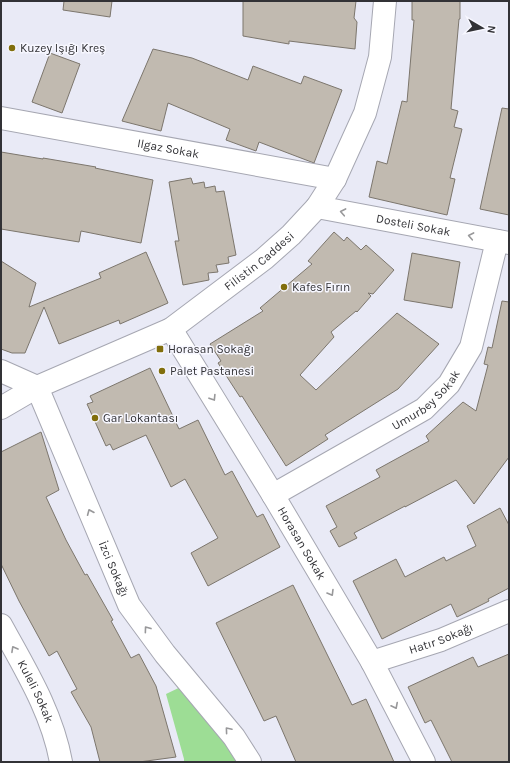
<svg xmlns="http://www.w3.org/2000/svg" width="510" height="763" viewBox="0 0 510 763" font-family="Karla,sans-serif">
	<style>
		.green { fill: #9ddd95 }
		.building { fill: #c1bab0; stroke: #7c766d }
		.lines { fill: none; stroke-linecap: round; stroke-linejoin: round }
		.minor-casing { stroke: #a6a7b2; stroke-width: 24 }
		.tertiary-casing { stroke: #a6a7b2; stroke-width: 24 }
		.minor { stroke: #fff; stroke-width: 22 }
		.tertiary { stroke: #fff; stroke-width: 22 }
		.oneway { stroke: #98989a }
		.poi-dot { fill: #816e0c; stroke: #f7f7ff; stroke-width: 1.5 }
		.labels { text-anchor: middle; stroke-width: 3; stroke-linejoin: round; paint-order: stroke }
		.poi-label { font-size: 12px; fill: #323236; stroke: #f7f7ff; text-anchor: start }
		.street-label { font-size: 12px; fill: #323236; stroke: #f7f7ff }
	</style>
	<rect width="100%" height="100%" fill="#e9eaf6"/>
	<path class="green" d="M189,683L250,762H184V759L166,694Z"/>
	<g class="building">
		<path d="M64,1H112L110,17L63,10Z"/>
		<path d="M243,1H356L354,18L357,22L355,49L289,41V44L243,36Z"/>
		<path d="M412,1H460V19H459L451,109L458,111L454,127L462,129L450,178L455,179L447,215L369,197L377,161L387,164L402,101L407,102L414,20H412Z"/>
		<path d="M153,49L192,58L248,80L253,66L301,84L304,76L342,90L314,163L259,142L256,151L226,140L230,129L168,103L161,131L122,121Z"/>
		<path d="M50,53L80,64L62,113L32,102Z"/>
		<path d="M502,108L509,109V215L480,209Z"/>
		<path d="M1,152L43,159V158L96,167L95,168L153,180L141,243L81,231L79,242L1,229Z"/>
		<path d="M191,178L193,184L204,182L205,188L215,186L216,192L224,191L236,255L228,257L229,263L216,265L218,272L208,273L209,280L183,285L175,241H179L169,182Z"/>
		<path d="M334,232L344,241L347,237L361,250L366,245L394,270L373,294L368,293L371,296L357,312L356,311L331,332L334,337L300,375L316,390L397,313L439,344L398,389L325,435L328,439L286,466L242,396L240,397L218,363L221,361L210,344L263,311L260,308L312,264L308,261Z"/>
		<path d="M146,252L168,303L120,324L119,320L59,344L44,307L25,353H12L1,349V261L36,283L29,307L101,278L99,273Z"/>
		<path d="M412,253L460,262L452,308L404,300Z"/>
		<path d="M502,301L509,302V457L474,504L456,480L405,507V506L354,533L357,538L339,547L330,531L337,527L326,506L380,477L376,470L429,441L426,436L463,402L476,411L488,365L484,364L488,347L492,348Z"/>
		<path d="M150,368L179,429L198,420L225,475L232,471L257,517L263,514L280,547L208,586L191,553L218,538L185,479L171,487L146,435L113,450L110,444L106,446L87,404L93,402L90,396Z"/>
		<path d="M41,432L59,490L46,497L66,540L85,575L87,574L113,620L111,621L131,658L139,654L156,686L176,757L139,762H100L91,727L71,692L77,689L57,651L49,656L19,601L1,564V452Z"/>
		<path d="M500,508L509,525V588L488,599L489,601L457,617L451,604L382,639L353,581L396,559L405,577L444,557L446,561L476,546L467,526Z"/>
		<path d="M293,585L352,705L366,699L394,762H296L276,716L264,721L216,623Z"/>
		<path d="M509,654V762H452L431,720L425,723L408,687L473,657L478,667Z"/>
	</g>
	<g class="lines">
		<g class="minor-casing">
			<g id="minor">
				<path id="s1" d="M1,118L335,179"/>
				<path id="s2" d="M317,207L509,243"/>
				<path id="s3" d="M171,329L273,495L372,662L424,762"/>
				<path id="s4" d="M1,371L37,387L129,605L165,654L234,737L250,762"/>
				<path id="s5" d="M273,495L424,409L449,384L471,347L497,241"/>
				<path id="s6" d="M1,625C25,669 52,712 61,762"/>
				<path id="s7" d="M372,662L441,640L509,611"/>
			</g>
		</g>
		<g class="tertiary-casing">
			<g id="tertiary">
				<path id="s8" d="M1,408L37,387L171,329L264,259L291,235L317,207L335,179L365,113L380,57L385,1"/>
			</g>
		</g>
		<use href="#minor" class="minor"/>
		<use href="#tertiary" class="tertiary"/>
	</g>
	<defs><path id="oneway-chevron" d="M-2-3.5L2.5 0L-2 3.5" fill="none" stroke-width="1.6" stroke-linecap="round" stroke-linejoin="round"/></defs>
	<g class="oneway">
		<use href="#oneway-chevron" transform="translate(343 212) rotate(-169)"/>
		<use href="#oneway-chevron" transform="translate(471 236) rotate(-169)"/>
		<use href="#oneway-chevron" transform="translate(213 398) rotate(58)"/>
		<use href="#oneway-chevron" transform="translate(90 512) rotate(-113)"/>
		<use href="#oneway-chevron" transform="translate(331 593) rotate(59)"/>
		<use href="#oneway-chevron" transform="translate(147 629) rotate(-126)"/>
		<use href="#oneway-chevron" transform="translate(14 649) rotate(-119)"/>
		<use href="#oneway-chevron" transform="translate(395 706) rotate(63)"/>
		<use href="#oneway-chevron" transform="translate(228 730) rotate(-130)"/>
	</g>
	<g class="poi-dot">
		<circle cx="12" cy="48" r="4"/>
		<circle cx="284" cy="287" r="4"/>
		<rect x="156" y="345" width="8" height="8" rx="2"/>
		<circle cx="162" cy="371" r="4"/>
		<circle cx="95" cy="418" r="4"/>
	</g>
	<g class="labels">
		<g class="poi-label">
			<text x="20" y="52">Kuzey Işığı Kreş</text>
			<text x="292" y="291">Kafes Fırın</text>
			<text x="168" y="353">Horasan Sokağı</text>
			<text x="170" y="375">Palet Pastanesi</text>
			<text x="103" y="422">Gar Lokantası</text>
		</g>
		<g class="street-label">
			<text dy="4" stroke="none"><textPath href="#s1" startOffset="170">Ilgaz Sokak</textPath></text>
			<text dy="4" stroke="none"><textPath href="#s2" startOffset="98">Dosteli Sokak</textPath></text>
			<text dy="4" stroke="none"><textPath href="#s8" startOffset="299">Filistin Caddesi</textPath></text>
			<text dy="4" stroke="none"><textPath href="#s5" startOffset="181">Umurbey Sokak</textPath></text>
			<text dy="4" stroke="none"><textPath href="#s3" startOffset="251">Horasan Sokak</textPath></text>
			<text dy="4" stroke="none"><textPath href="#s4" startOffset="237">İzci Sokağı</textPath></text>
			<text dy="4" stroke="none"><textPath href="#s7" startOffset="73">Hatır Sokağı</textPath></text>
			<text dy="4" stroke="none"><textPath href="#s6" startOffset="75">Kuleli Sokak</textPath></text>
		</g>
	</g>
	<rect width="510" height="763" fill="none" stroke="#323236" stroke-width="4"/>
	<g transform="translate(482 28) rotate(99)" stroke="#f7f7ff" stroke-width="3" paint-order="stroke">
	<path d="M0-3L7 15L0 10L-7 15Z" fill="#323236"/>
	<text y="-6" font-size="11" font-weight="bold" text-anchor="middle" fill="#323236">N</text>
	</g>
</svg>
